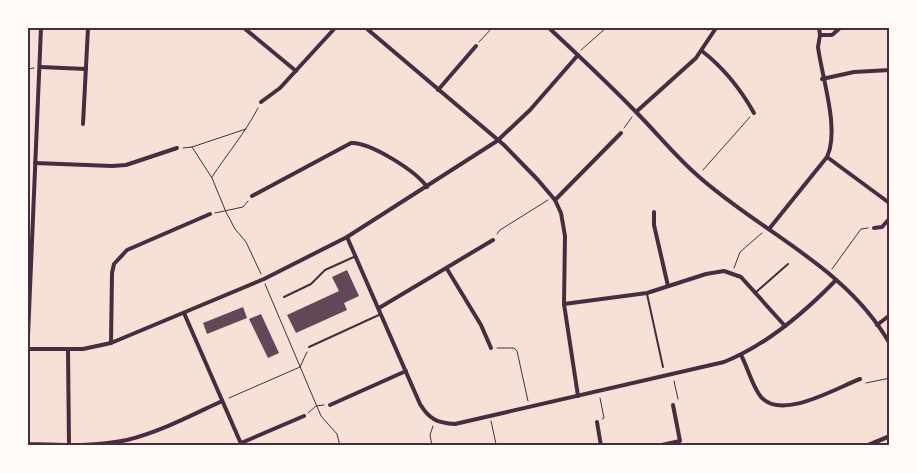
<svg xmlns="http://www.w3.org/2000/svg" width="917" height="473" viewBox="0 0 917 473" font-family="'Public Sans',sans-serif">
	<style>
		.building { fill: #644757 }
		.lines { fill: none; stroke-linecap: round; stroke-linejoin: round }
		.path { stroke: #4a2c40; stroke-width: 1 }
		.service { stroke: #4a2c40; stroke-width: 2 }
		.minor { stroke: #4a2c40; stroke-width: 4 }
		.tertiary { stroke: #4a2c40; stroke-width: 4.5 }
		.neatline { fill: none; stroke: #4a2c40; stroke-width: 2 }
	</style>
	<rect width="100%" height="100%" fill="#f7e1d7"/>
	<g class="building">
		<path d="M347,270L359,296L344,303L347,310L296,333L287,315L339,291L332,277Z"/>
		<path d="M243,307L247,318L207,334L203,323Z"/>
		<path d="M261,314L279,353L268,358L249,319Z"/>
	</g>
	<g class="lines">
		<g class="path">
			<path d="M704,28L708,30"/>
			<path d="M479,42L492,28"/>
			<path d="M581,50L606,28"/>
			<path d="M28,69L34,68"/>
			<path d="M624,128L632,117"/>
			<path d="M192,147L212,178L226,212L235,229L246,242L261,274"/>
			<path d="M183,148L192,147L246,129"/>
			<path d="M703,170L750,117"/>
			<path d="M212,177C227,154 245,133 258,108"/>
			<path d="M215,213L243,207L248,201"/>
			<path d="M497,234L500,230L548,200"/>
			<path d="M734,268L740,252L762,233"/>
			<path d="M832,269L861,229L868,228"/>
			<path d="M265,284L321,416L337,434L340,446"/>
			<path d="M497,348H514L517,351L528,401"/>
			<path d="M674,381L678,399"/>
			<path d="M866,383L890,378"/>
			<path d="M229,398L300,367L307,352"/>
			<path d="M600,398L604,418L602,419"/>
			<path d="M308,413L316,406L324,405"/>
			<path d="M491,421L496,444L499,446"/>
			<path d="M432,446L430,435L433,426"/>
		</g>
		<g class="service">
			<path d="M755,293L788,264"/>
			<path d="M647,294L663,367"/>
			<path d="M284,297L311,284L325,270L356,256"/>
			<path d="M309,347L381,314"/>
		</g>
		<g class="minor">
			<path d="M244,28L296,71"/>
			<path d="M366,28L504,145L538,180L555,200L561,213L565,236L564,304L578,396"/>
			<path d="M549,28C578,55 608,83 636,112C657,133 675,156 697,175C760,232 846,266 890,344"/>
			<path d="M820,35H832L840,28"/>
			<path d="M702,51C725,69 740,88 754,113"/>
			<path d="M40,67L86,69"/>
			<path d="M822,79L854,72L890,70"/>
			<path d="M438,90L476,46"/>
			<path d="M261,102L280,88L335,28"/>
			<path d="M636,112L696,58L716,28"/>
			<path d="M83,124L88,28"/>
			<path d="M827,157L888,202L890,206"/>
			<path d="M35,163L112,166L126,165L177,148"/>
			<path d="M252,196L351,143C370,142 416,171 427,187"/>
			<path d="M555,200L621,133"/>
			<path d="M654,212V225L668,286"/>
			<path d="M874,228L882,227L890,218"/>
			<path d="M769,229L827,157C840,130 822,78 818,47L820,35L819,28"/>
			<path d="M347,237L420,404C429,419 437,423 455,424L724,362C767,345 804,313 836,280"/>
			<path d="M447,269L481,325L491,348"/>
			<path d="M564,304L647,293L706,274L724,271L741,277L785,326"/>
			<path d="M379,308L493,240"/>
			<path d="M184,313L242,446"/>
			<path d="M877,325L890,315"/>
			<path d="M28,336L41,28"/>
			<path d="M111,343L112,273L114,264L127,250L210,214"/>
			<path d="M28,349H83L111,343L264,279L347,237L497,141L530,110L578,55"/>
			<path d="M68,350L69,445"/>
			<path d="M741,355C748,368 752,386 761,397C782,421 838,387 860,379"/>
			<path d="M330,405L406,371"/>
			<path d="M597,422L601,446"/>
			<path d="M241,443L304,416"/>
			<path d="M28,444C61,445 94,447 127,440C160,432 192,415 222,401"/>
			<path d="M657,446L680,441L673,405"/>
		</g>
		<path class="tertiary" d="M866,446L890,436"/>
	</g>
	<rect width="917" height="473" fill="none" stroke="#fffaf5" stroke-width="58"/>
	<rect x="29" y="29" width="859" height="415" class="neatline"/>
</svg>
